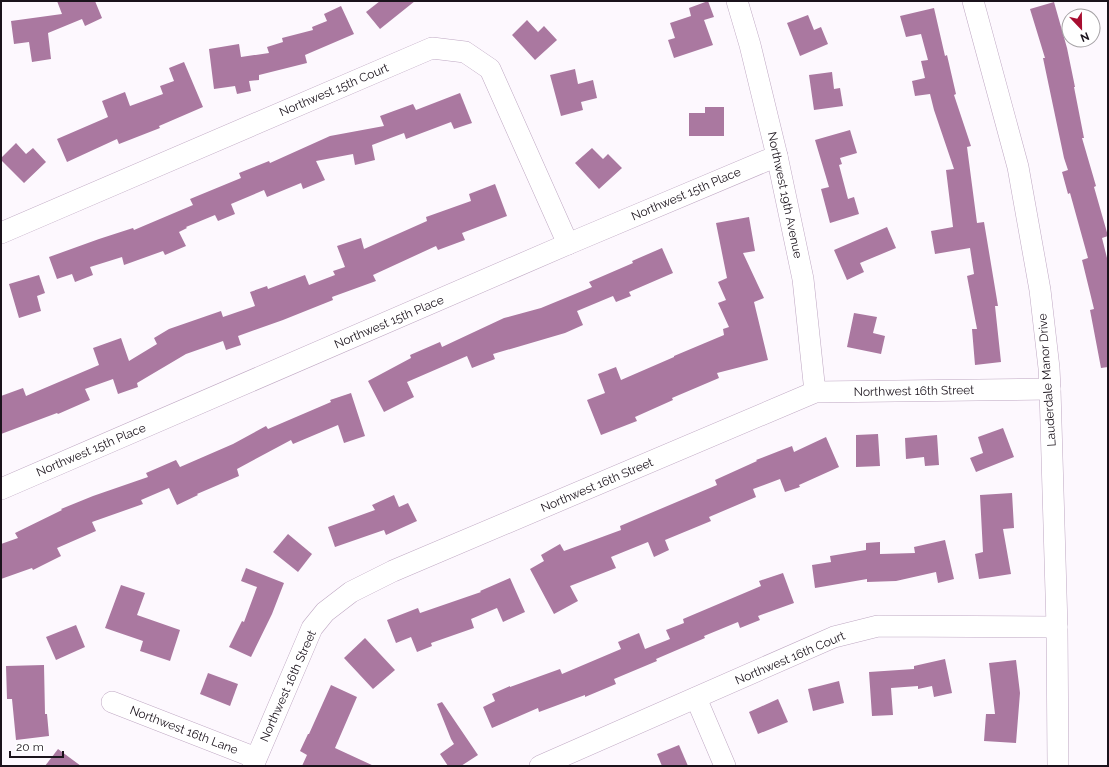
<svg xmlns="http://www.w3.org/2000/svg" width="1109" height="767" viewBox="0 0 1109 767" font-family="Raleway,sans-serif">
	<style>
		.building { fill: #aa78a0 }
		.lines { fill: none; stroke-linecap: round; stroke-linejoin: round }
		.minor-casing { stroke: #bfa8c3; stroke-width: 22 }
		.minor { stroke: #fff; stroke-width: 21 }
		.labels { text-anchor: middle; stroke-width: 3; stroke-linejoin: round; paint-order: stroke }
		.street-label { font-size: 12px; fill: #1b131c; stroke: #fff }
	</style>
	<rect width="100%" height="100%" fill="#fdf8fe"/>
	<g class="building">
		<path d="M57,1H95L102,18L85,26L82,19L48,33L51,59L32,62L29,42L14,44L11,21L62,14Z"/>
		<path d="M380,1H415L380,29L366,12Z"/>
		<path d="M708,1L714,17L704,20L713,45L674,58L668,40L675,38L670,23L691,16L689,8Z"/>
		<path d="M1054,2L1067,48L1075,87H1074L1084,138H1082L1096,186L1094,187L1108,236L1102,238L1108,262V367L1101,368L1090,310L1094,309L1082,260L1088,258L1070,193L1068,194L1062,172L1068,170L1064,158L1043,58H1045L1030,9Z"/>
		<path d="M341,6L354,34L305,55L307,63L259,75V80L249,81L251,91L237,94L235,86L214,89L209,49L239,44L241,57L269,53L267,47L283,42L282,38L313,30L312,27L327,21L324,14Z"/>
		<path d="M934,8L945,56L947,55L956,94L954,95L971,146L967,147L977,223L984,222L998,306H995L1001,362L975,365L972,329H977L967,276L974,274L970,248L935,254L931,231L953,227L946,170L954,169L934,110L930,94L915,96L912,81L925,78L921,61L928,60L921,34L906,37L900,16Z"/>
		<path d="M808,15L814,30L821,27L828,44L800,56L787,23Z"/>
		<path d="M527,20L538,32L544,26L557,40L535,60L512,35Z"/>
		<path d="M184,62L203,107L159,126L160,128L119,144L117,139L67,162L57,139L108,117L102,101L125,92L130,106L163,94L160,86L174,81L169,68Z"/>
		<path d="M575,69L578,84L593,80L597,98L581,102L583,110L561,116L550,75Z"/>
		<path d="M832,72L834,89L840,88L843,106L814,110L809,75Z"/>
		<path d="M460,93L472,123L454,129L451,122L406,139L404,133L372,145L375,160L355,165L353,154L316,161L325,180L303,189L301,183L267,197L264,190L231,204L235,214L218,221L215,215L186,227L187,228L179,232L186,246L165,255L163,251L124,265L122,257L90,267L93,275L75,282L72,274L57,279L49,257L99,239L133,228L134,230L193,205L190,199L241,178L239,173L269,161L270,163L330,136L384,126L380,116L413,104L416,110Z"/>
		<path d="M705,107H724V136H689V113H705Z"/>
		<path d="M850,130L857,153L840,158L842,164L839,165L848,199L854,197L859,214L830,223L821,189L829,187L815,140Z"/>
		<path d="M16,143L26,154L33,148L46,162L24,183L1,160V158Z"/>
		<path d="M592,148L603,159L608,154L622,168L599,189L575,163Z"/>
		<path d="M495,184L507,216L462,233L465,240L438,250L436,246L373,275L376,281L332,297L333,300L283,320L238,336L241,345L226,350L223,341L186,354L137,383L138,387L118,394L113,379L85,389L90,400L58,414L57,413L1,434V396L23,388L26,396L99,365L93,348L121,338L129,361L157,344L154,338L169,329L221,311L223,317L255,306L250,292L267,286L268,289L305,275L309,285L335,275L333,271L345,267L337,246L361,238L364,249L427,221L426,217L471,201L469,194Z"/>
		<path d="M749,217L755,251L743,253L764,298L754,302L768,360L717,373L719,378L672,398L673,400L635,417L637,421L601,435L587,400L605,393L598,374L616,367L621,380L674,357V356L724,335L723,329L729,327L718,303L726,300L718,282L727,278L716,223Z"/>
		<path d="M887,227L896,248L860,263L864,272L847,280L834,250Z"/>
		<path d="M662,248L673,273L629,292L631,296L616,302L613,296L577,311L583,325L565,333L493,354L495,359L472,368L467,356L407,382L414,397L384,412L368,381L411,358L410,355L440,342L442,347L504,318L541,308L592,287L589,282L633,263L632,261Z"/>
		<path d="M39,275L45,293L37,296L41,311L19,318L9,284Z"/>
		<path d="M854,313L877,317L873,333L885,336L881,354L847,347Z"/>
		<path d="M351,393L365,436L344,443L338,425L293,444L291,440L237,469L239,476L197,494L198,495L177,505L169,488L141,500L143,504L92,522L96,531L57,548L61,556L33,570L32,568L1,579V544L18,538L15,533L62,510L61,509L93,496L148,477L146,473L176,460L180,467L233,444L266,426L268,429L331,402L330,400Z"/>
		<path d="M1003,428L1014,457L976,472L970,458L983,453L978,437Z"/>
		<path d="M878,434L880,466L856,467V435Z"/>
		<path d="M937,435L939,465L925,466L924,457L906,459L905,438Z"/>
		<path d="M826,437L839,467L799,485L800,487L785,492L780,479L753,489L756,497L709,517L711,521L665,540L669,550L654,557L648,542L611,557L616,568L570,586L578,601L554,614L530,569L544,561L541,555L560,544L564,551L621,530L620,526L717,485L715,480L757,461L756,460L792,446L794,452Z"/>
		<path d="M1012,493L1014,528L1003,529L1011,574L979,579L975,554L983,552L980,495Z"/>
		<path d="M394,495L399,507L408,503L417,521L386,535L384,530L335,547L328,527L375,510L372,505Z"/>
		<path d="M288,534L312,554L298,572L273,552Z"/>
		<path d="M945,540L954,579L938,583L936,572L896,581L867,582V579L815,588L812,565L831,562L830,556L866,550V543L880,542V554L915,553L914,547Z"/>
		<path d="M246,568L284,583L272,614L251,657L229,647L242,621L244,622L257,587L241,581Z"/>
		<path d="M783,573L794,603L758,616L760,620L740,628L738,622L704,636L705,638L656,659L657,661L614,679L616,684L585,697V695L539,712L538,708L492,728L483,707L495,701L492,694L510,686V687L560,669L562,674L621,649L618,642L639,633L645,649L670,639L666,630L684,623L683,619L761,586L759,581Z"/>
		<path d="M510,578L525,612L503,622L497,608L471,619L474,628L431,643L432,646L417,652L411,637L396,643L387,620L418,608L420,613L481,592L480,591Z"/>
		<path d="M121,585L145,593L137,615L180,630L170,661L140,651L143,641L105,628Z"/>
		<path d="M76,625L85,647L56,660L46,637Z"/>
		<path d="M365,638L395,670L373,689L344,658Z"/>
		<path d="M945,659L952,693L934,697L932,686L918,689V686L891,688L893,715L872,716L869,672L914,669V666Z"/>
		<path d="M1016,660L1020,693L1016,743L984,741L986,714H995L989,663Z"/>
		<path d="M44,665L45,714H47L49,736L16,740L12,699H7L6,666Z"/>
		<path d="M208,673L238,684L230,706L200,694Z"/>
		<path d="M839,681L844,703L813,711L808,689Z"/>
		<path d="M331,685L357,697L335,748L374,766H302L307,755L300,751L308,734H309Z"/>
		<path d="M778,699L788,722L758,734L749,712Z"/>
		<path d="M442,702L478,755L461,766H448L440,754L454,744L451,739L437,704Z"/>
		<path d="M679,745L688,766H662L657,754Z"/>
		<path d="M58,749L81,766H45Z"/>
	</g>
	<g class="lines">
		<g class="minor-casing">
			<g id="minor">
				<path d="M737,1L750,45L777,156L803,279L815,392"/>
				<path d="M973,1L1018,167L1040,290L1049,368L1050,389L1057,627L1058,766"/>
				<path d="M1,233L432,48L465,52L490,69L568,244"/>
				<path d="M1,489L568,244L777,156"/>
				<path d="M696,698L725,766"/>
				<path d="M112,702L256,758"/>
				<path d="M253,766L312,628L325,612L351,592L393,571L815,392L1050,389"/>
				<path d="M540,766L834,637L878,626L1057,627"/>
			</g>
		</g>
		<use href="#minor" class="minor"/>
	</g>
	<g class="labels">
		<g class="street-label">
			<text transform="translate(334 90) rotate(-23)" y="4">Northwest 15th Court</text>
			<text transform="translate(686 194) rotate(-23)" y="4">Northwest 15th Place</text>
			<text transform="translate(785 195) rotate(78)" y="4">Northwest 19th Avenue</text>
			<text transform="translate(389 322) rotate(-23)" y="4">Northwest 15th Place</text>
			<text transform="translate(1047 380) rotate(-94)" y="4">Lauderdale Manor Drive</text>
			<text transform="translate(914 391) rotate(-1)" y="4">Northwest 16th Street</text>
			<text transform="translate(91 450) rotate(-23)" y="4">Northwest 15th Place</text>
			<text transform="translate(597 485) rotate(-23)" y="4">Northwest 16th Street</text>
			<text transform="translate(790 658) rotate(-23)" y="4">Northwest 16th Court</text>
			<text transform="translate(288 686) rotate(-66)" y="4">Northwest 16th Street</text>
			<text transform="translate(184 730) rotate(21)" y="4">Northwest 16th Lane</text>
		</g>
	</g>
	<rect width="1109" height="767" fill="none" stroke="#1b131c" stroke-width="4"/>
	<g transform="translate(1081 28) rotate(158)"><circle r="19" fill="#ffffff" stroke="#a4a1a4"/>
	<path d="M0-3L7 15L0 10L-7 15Z" fill="#a70d30"/>
	<text y="-6" font-size="11" font-weight="bold" text-anchor="middle" fill="#1b131c">N</text>
	</g>
	<path d="M10 751v6h53v-6" fill="none" stroke="#1b131c" stroke-width="2"/>
	<text x="16" y="751" font-size="12" fill="#1b131c" stroke="#ffffff" stroke-width="3" paint-order="stroke">20 m</text>
</svg>
